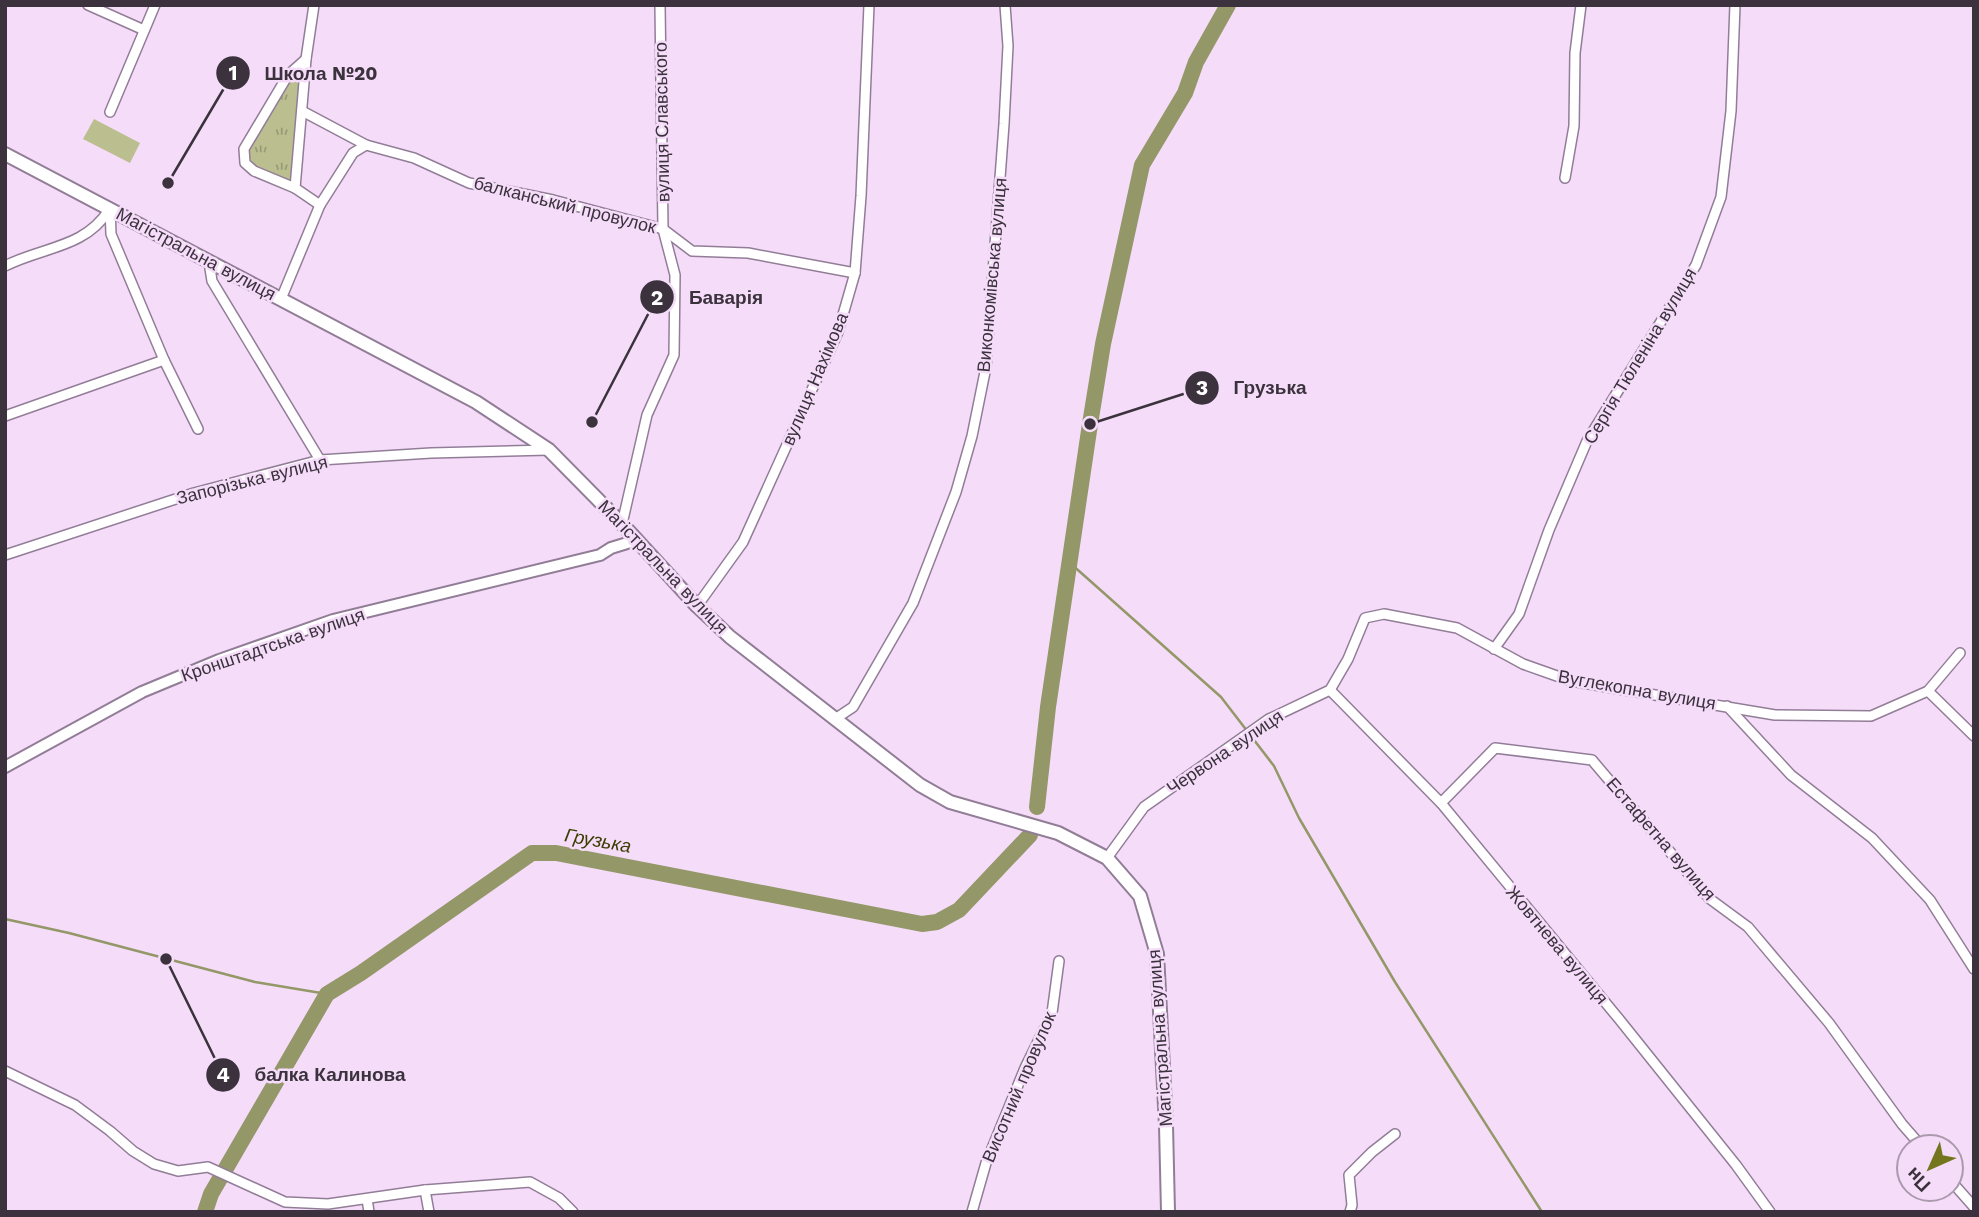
<svg xmlns="http://www.w3.org/2000/svg" width="1979" height="1217" viewBox="0 0 1979 1217" font-family="'Work Sans',sans-serif">
	<style>
		.grass { fill: url(#grass-tufts) }
		.pitch { fill: #bbbe8f }
		.lines { fill: none; stroke-linecap: round; stroke-linejoin: round }
		.stream { stroke: #949768; stroke-width: 2.5 }
		.river { stroke: #949768; stroke-width: 16 }
		.minor-casing { stroke: #927d97; stroke-width: 12 }
		.tertiary-casing { stroke: #927d97; stroke-width: 14 }
		.secondary-casing { stroke: #927d97; stroke-width: 16 }
		.minor { stroke: #fff; stroke-width: 9 }
		.tertiary { stroke: #fff; stroke-width: 10 }
		.secondary { stroke: #fff; stroke-width: 12 }
		.labels { text-anchor: middle; stroke-width: 5; stroke-linejoin: round; paint-order: stroke }
		.street-label { font-size: 18px; fill: #3b323d; stroke: #f5ddfa }
		.water-label { font-size: 19px; font-style: italic; fill: #3c3d01; stroke: #f5ddfa }
		.leader { fill: none; stroke: #3b323d; stroke-width: 2.5 }
		.callout-dot { fill: #3b323d; stroke: #f5ddfa; stroke-width: 2.5 }
		.mark-label { font-size: 21px; text-anchor: middle; font-weight: bold; fill: #fff }
		.callout-label { font-size: 19px; text-anchor: middle; font-weight: bold; fill: #3b323d; stroke: #f5ddfa; stroke-width: 5; stroke-linejoin: round; paint-order: stroke }
	</style>
	<defs>
		<pattern id="grass-tufts" width="24" height="20" patternUnits="userSpaceOnUse" patternTransform="scale(1.75)"><rect width="24" height="20" fill="#bbbe8f"/><path d="M3 7l-1-3M5 7V3M7 7l1-3M15 17l-1-3M17 17v-4M19 17l1-3" fill="none" stroke="#999b76"/></pattern>
	</defs>
	<rect width="100%" height="100%" fill="#f5ddfa"/>
	<path class="grass" d="M301,69L290,183C273,176 251,172 248,151L292,75Z"/>
	<path class="pitch" d="M94,119L140,143L130,163L83,139Z"/>
	<g class="lines">
		<g class="stream">
			<path d="M1070,563L1221,697L1274,766L1299,818L1395,982L1542,1212"/>
			<path d="M5,919L69,933L255,982L327,994"/>
		</g>
		<g class="river">
			<path d="M1037,807L1048,707L1090,424L1103,344L1142,165L1185,93L1196,62L1228,5"/>
			<path d="M205,1212L211,1194L327,994L361,973L532,853H556L922,924L937,922L959,910L1030,835"/>
		</g>
		<g class="minor-casing">
			<g id="minor">
				<path d="M88,5L144,30"/>
				<path d="M314,5L306,59L295,188L320,205"/>
				<path d="M302,111L366,145"/>
				<path d="M110,112L155,5"/>
				<path d="M1565,178L1574,126L1575,53L1581,5"/>
				<path d="M295,188L254,171L245,163L244,149L288,75L306,59"/>
				<path d="M110,208L111,234L164,360L198,429"/>
				<path d="M209,262L212,281L320,460"/>
				<path d="M5,266C42,247 85,248 109,210"/>
				<path d="M281,299L320,205L353,153L366,145L414,158L469,183L553,200L663,229L692,251L748,253L855,273"/>
				<path d="M5,416L164,360"/>
				<path d="M622,524L647,415L674,355L675,275L663,229L660,5"/>
				<path d="M5,555L194,493L320,460L431,453L549,450"/>
				<path d="M697,606L743,542L838,332L855,273L861,196L869,5"/>
				<path d="M1494,649L1519,614L1549,530L1587,441L1696,265L1721,197L1731,111L1735,5"/>
				<path d="M1330,690L1441,803L1619,1019L1736,1165L1770,1212"/>
				<path d="M1928,691L1974,736"/>
				<path d="M1727,706L1791,775L1872,838L1930,900L1974,969"/>
				<path d="M835,719L853,707L913,603L956,492L972,436L986,367L1004,124L1008,46L1005,5"/>
				<path d="M1441,803L1495,748L1592,760L1710,899L1748,927L1829,1023L1902,1124L1922,1147"/>
				<path d="M1107,858L1144,807L1269,719L1330,690L1348,659L1365,618L1384,614L1457,628L1523,664L1571,681L1775,715L1871,716L1928,691L1960,653"/>
				<path d="M5,1071L75,1105L110,1131L133,1151L154,1164L178,1171L208,1167L285,1202L328,1204L425,1190L530,1182L559,1198L573,1212"/>
				<path d="M1951,1181L1974,1207"/>
				<path d="M425,1190L429,1212"/>
				<path d="M367,1199L369,1212"/>
				<path d="M972,1212L986,1163L1025,1068L1052,1013L1059,961"/>
				<path d="M1350,1212L1352,1205L1349,1175L1372,1152L1395,1134"/>
			</g>
		</g>
		<g class="tertiary-casing">
			<path id="tertiary" d="M5,767L142,692L219,660L333,620L600,555L611,548L637,540"/>
		</g>
		<g class="secondary-casing">
			<path id="secondary" d="M5,154L476,402L549,450L622,524L697,606L730,637L920,785L950,802L1058,833L1107,858L1140,896L1157,954L1166,1125L1168,1212"/>
		</g>
		<use href="#minor" class="minor"/>
		<use href="#tertiary" class="tertiary"/>
		<use href="#secondary" class="secondary"/>
	</g>
	<g class="labels">
		<g class="street-label">
			<text transform="translate(662 122) rotate(-91)" y="6">вулиця Славського</text>
			<text transform="translate(565 205) rotate(14)" y="6">балканський провулок</text>
			<text transform="translate(196 254) rotate(28)" y="6">Магістральна вулиця</text>
			<text transform="translate(992 275) rotate(-85)" y="6">Виконкомівська вулиця</text>
			<text transform="translate(1640 356) rotate(-59)" y="6">Сергія Тюленіна вулиця</text>
			<text transform="translate(815 379) rotate(-67)" y="6">вулиця Нахімова</text>
			<text transform="translate(252 480) rotate(-14)" y="6">Запорізька вулиця</text>
			<text transform="translate(663 567) rotate(46)" y="6">Магістральна вулиця</text>
			<text transform="translate(273 645) rotate(-19)" y="6">Кронштадтська вулиця</text>
			<text transform="translate(1637 690) rotate(10)" y="6">Вуглекопна вулиця</text>
			<text transform="translate(1225 752) rotate(-34)" y="6">Червона вулиця</text>
			<text transform="translate(1661 839) rotate(49)" y="6">Естафетна вулиця</text>
			<text transform="translate(1557 945) rotate(50)" y="6">Жовтнева вулиця</text>
			<text transform="translate(1160 1038) rotate(-94)" y="6">Магістральна вулиця</text>
			<text transform="translate(1019 1087) rotate(-67)" y="6">Висотний провулок</text>
		</g>
		<g class="water-label">
			<text transform="translate(598 840) rotate(10)" y="7">Грузька</text>
		</g>
	</g>
	<path class="leader" d="M168 183L233 73M592 422L657 297M1090 424L1202 388M166 959L223 1075"/>
	<g class="callout-dot">
		<circle cx="168" cy="183" r="7"/>
		<circle cx="592" cy="422" r="7"/>
		<circle cx="1090" cy="424" r="7"/>
		<circle cx="166" cy="959" r="7"/>
		<circle cx="233" cy="73" r="18"/>
		<circle cx="657" cy="297" r="18"/>
		<circle cx="1202" cy="388" r="18"/>
		<circle cx="223" cy="1075" r="18"/>
	</g>
	<g class="mark-label">
		<text x="233" y="80">1</text>
		<text x="657" y="305">2</text>
		<text x="1202" y="395">3</text>
		<text x="223" y="1082">4</text>
	</g>
	<g class="callout-label">
		<text x="321" y="80">Школа №20</text>
		<text x="726" y="304">Баварія</text>
		<text x="1270" y="394">Грузька</text>
		<text x="330" y="1081">балка Калинова</text>
	</g>
	<rect width="1979" height="1217" fill="none" stroke="#3b323d" stroke-width="14"/>
	<g transform="translate(1930 1168) rotate(225)"><circle r="33" fill="#f5ddfa" stroke="#ab99ae" stroke-width="2"/>
	<path d="M0-5L12 26L0 18L-12 26Z" fill="#73761d"/>
	<text y="-10" font-size="19" font-weight="bold" text-anchor="middle" fill="#3b323d">Пн</text>
	</g>
</svg>
